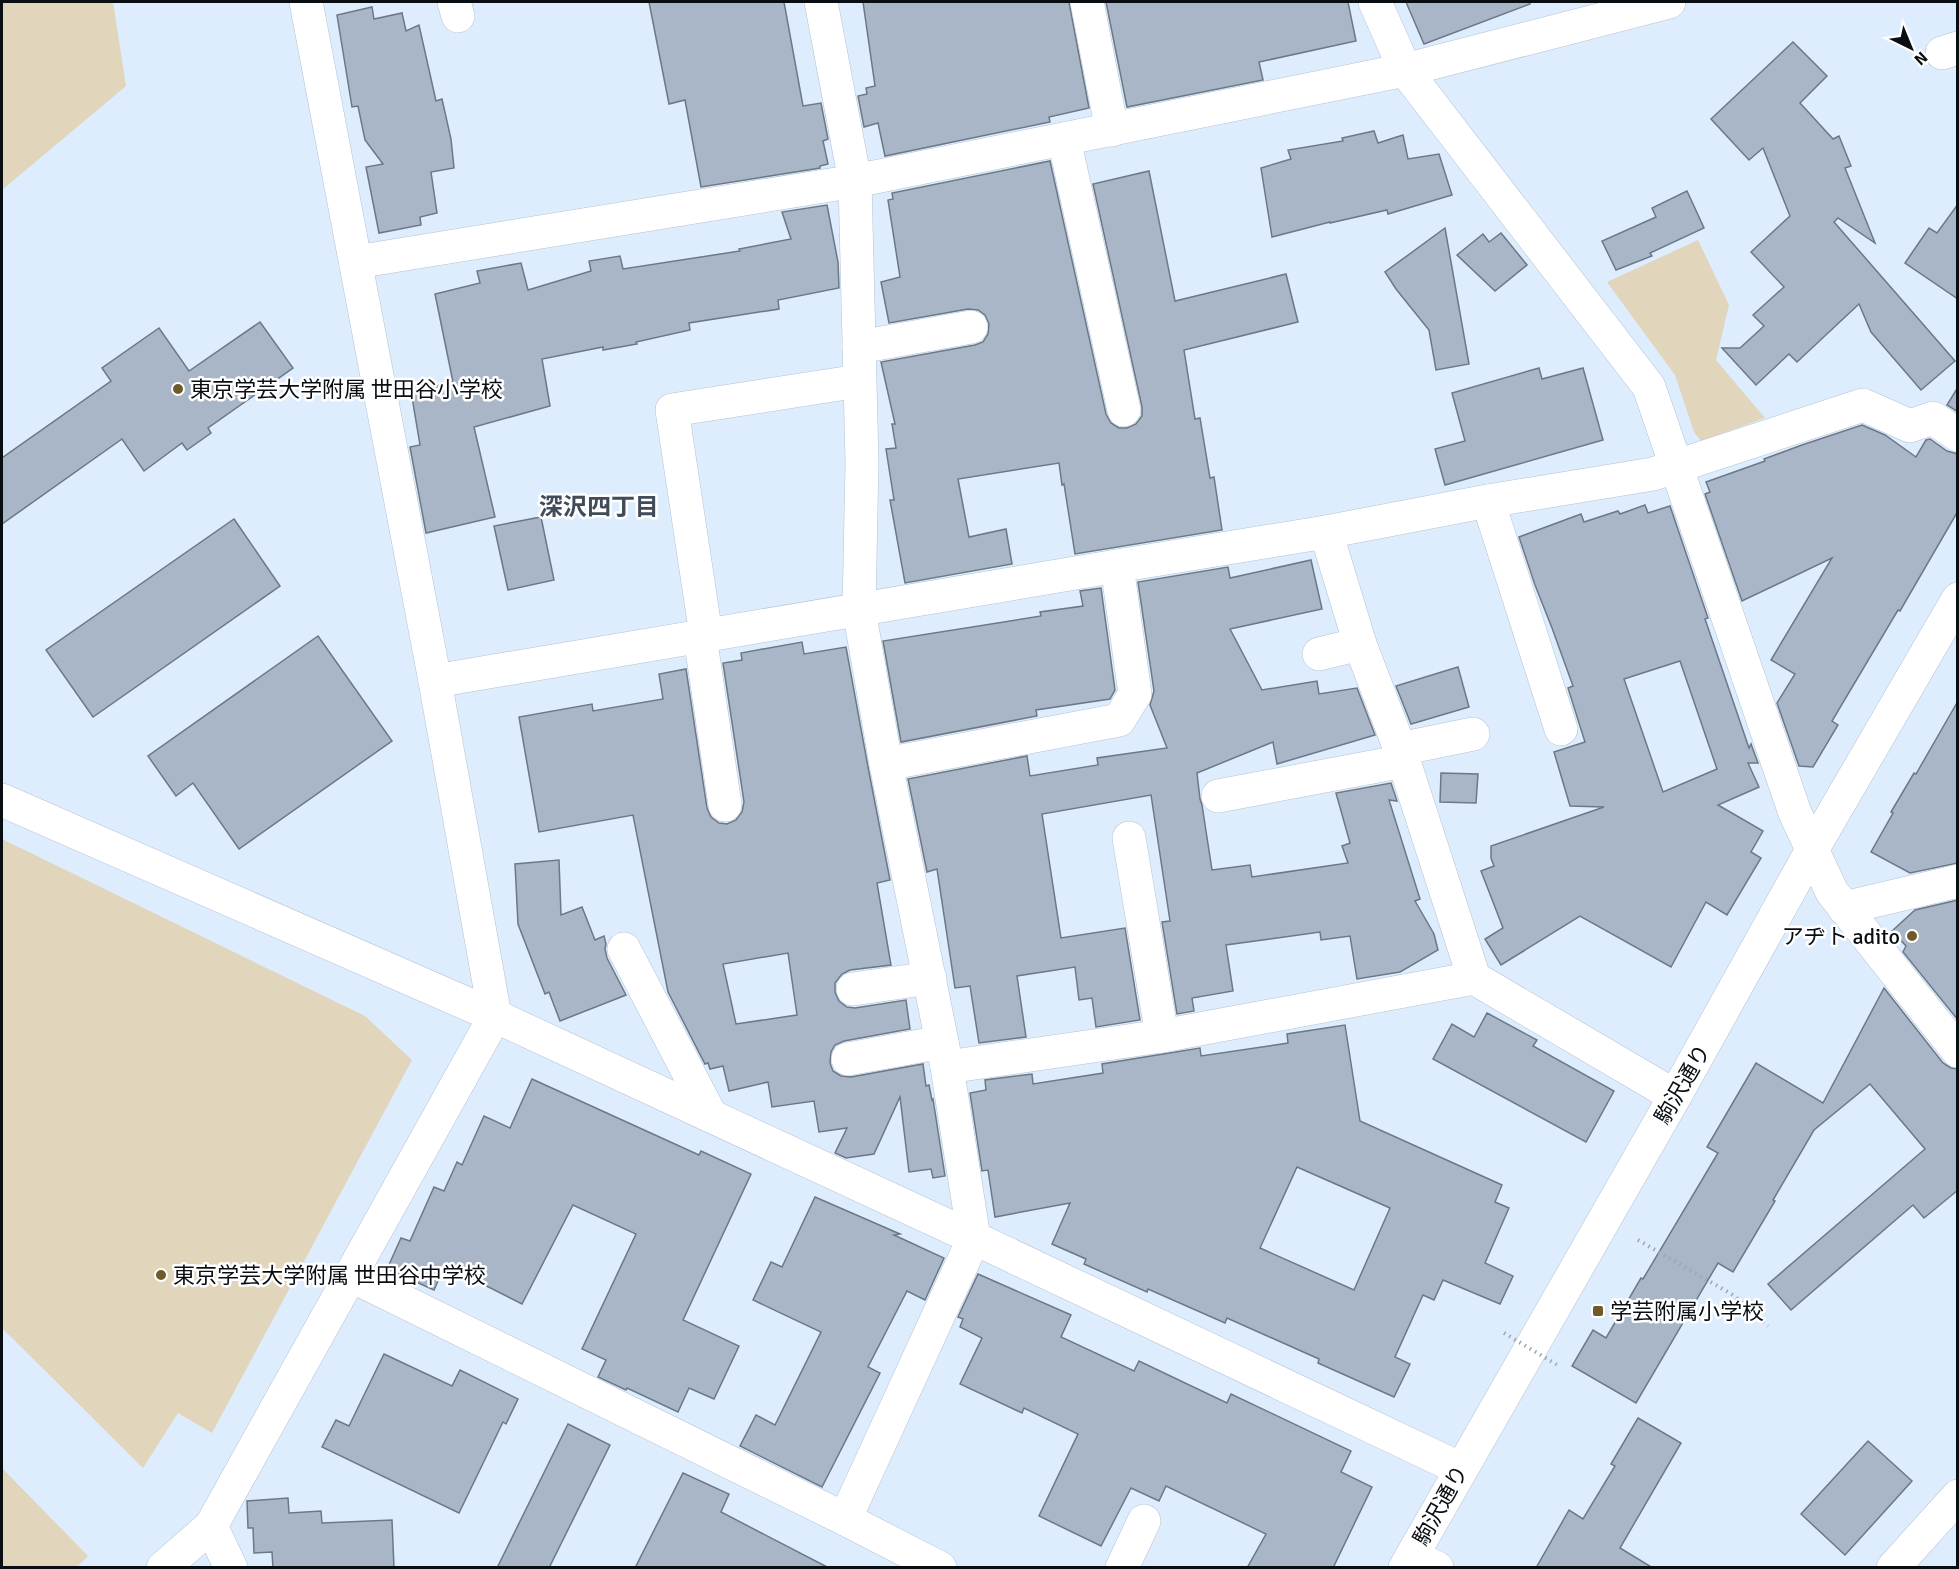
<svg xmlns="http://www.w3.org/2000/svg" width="1959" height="1569" viewBox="0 0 1959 1569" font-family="Signika,'Noto Sans JP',sans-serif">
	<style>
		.green { fill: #e1d5bc }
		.building { fill: #a9b6c7; stroke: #6b7887; stroke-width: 1.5; fill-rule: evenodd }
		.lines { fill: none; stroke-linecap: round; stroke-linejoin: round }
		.minor-casing { stroke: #b4c2d3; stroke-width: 34 }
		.major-casing { stroke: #b4c2d3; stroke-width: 34 }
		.path { stroke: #9ba7b5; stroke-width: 4; stroke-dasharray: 1.5 4.5; stroke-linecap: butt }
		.minor { stroke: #fff; stroke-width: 33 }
		.major { stroke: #fff; stroke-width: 33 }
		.path-bridge { stroke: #9ba7b5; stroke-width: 4; stroke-dasharray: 1.5 4.5; stroke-linecap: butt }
		.poi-dot { fill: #6f5a29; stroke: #fff; stroke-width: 2 }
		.labels { text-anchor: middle; stroke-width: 5; stroke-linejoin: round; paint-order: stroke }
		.poi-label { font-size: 22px; fill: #090e13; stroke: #fff; text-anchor: start }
		.street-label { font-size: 22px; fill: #090e13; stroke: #fff }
		.neighbourhood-label { font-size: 24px; font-weight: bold; fill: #414c5a; stroke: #fff }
	</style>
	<rect width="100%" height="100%" fill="#deedfe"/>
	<g class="green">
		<path d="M2,2H113L126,86L2,190Z"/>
		<path d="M1698,240L1729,305L1716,360L1765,418L1701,441L1694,432L1675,375L1607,282Z"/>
		<path d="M2,839L365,1016L412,1060L212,1433L178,1413L143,1468L2,1328Z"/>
		<path d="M2,1468L88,1556L77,1567H2Z"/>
	</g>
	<g class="building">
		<path d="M649,2H784L803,106L821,103L828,139L823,141L828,164L820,166V168L701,187L685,100L669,104Z"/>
		<path d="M863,2H1069L1089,108L1049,117L1050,122L885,156L878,123L864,127L858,96L867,94L866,88L875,86Z"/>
		<path d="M1106,2H1348L1356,41L1259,62L1263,80L1127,107Z"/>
		<path d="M1406,2H1530V4L1424,44Z"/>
		<path d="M372,7L374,19L402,13L406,31L419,25L436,101L442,99L451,139L454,168L431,172L437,213L420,217L421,225L379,233L366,167L383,164L365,140L358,106L352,107L337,15Z"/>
		<path d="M1793,42L1827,76L1800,103L1833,139L1839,136L1851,166L1845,168L1875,243L1838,218L1834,222L1955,361L1921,390L1871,332L1859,304L1797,362L1789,354L1756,385L1722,348H1740L1764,326L1753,315L1784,287L1751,252L1790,216L1763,148L1749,160L1711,119Z"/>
		<path d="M1374,131L1378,143L1403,135L1408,159L1439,154L1452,195L1388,214L1387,210L1330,223V222L1272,237L1261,168L1291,159L1288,150L1343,141L1342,138Z"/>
		<path d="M1050,161L1106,414L1111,423L1119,428H1127L1136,424L1142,416V407L1093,184L1149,171L1175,301L1286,274L1298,322L1184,350L1195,419L1200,418L1210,478L1214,477L1222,530L1075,554L1064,484L1062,485L1059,463L958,479L969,537L1006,529L1012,564L905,583L890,500H894L886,449L896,448L892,424H895L881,362L975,345L983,342L988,334L989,324L985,315L978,310L968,309L889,323L881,282L900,277L888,200L893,199L892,193Z"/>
		<path d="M1687,191L1704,228L1650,253L1652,256L1616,270L1602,241L1656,217L1652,208Z"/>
		<path d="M1958,204V299L1905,263L1929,228L1937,233Z"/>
		<path d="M827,205L838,262L839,288L778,300L779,309L689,323L690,330L636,342L637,344L603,350V347L542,359L550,406L474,427L495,517L426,533L410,447L420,445L411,391L453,382L435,294L480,283L477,271L521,263L528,290L591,271L589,261L620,256L623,269L740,251L739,249L791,239L782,212Z"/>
		<path d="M1445,228L1469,364L1436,370L1429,330L1396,289L1385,272Z"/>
		<path d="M1501,233L1527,265L1495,291L1457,255L1483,234L1489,242Z"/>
		<path d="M260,322L293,368L208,428L211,433L187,450L182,443L144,471L122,439L2,524V458L111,381L102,368L159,328L189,371Z"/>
		<path d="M1539,368L1542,379L1583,368L1603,440L1445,485L1435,449L1465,441L1452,393Z"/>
		<path d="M1958,387V412L1947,405Z"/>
		<path d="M1862,425L1885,435L1916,457L1926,440L1930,439L1947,451L1958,454V511L1900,611L1898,610L1832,721L1838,725L1813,767L1799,766L1777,703L1795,674L1771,660L1832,558L1742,601L1705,494L1710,492L1706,482L1765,461L1764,459L1802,445Z"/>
		<path d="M1645,505L1648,513L1670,506L1708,618L1705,619L1749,748L1751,744L1758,763H1748L1759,787L1718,805L1763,831L1751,852L1761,858L1727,915L1706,902L1671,967L1580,916L1501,965L1485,939L1503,928L1481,871L1494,866L1491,858V846L1604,807L1570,806L1554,752L1585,742L1568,688L1573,686L1552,628L1535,585L1519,537L1581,514L1584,522L1618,511L1620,514ZM1680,661L1717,769L1663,792L1624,679Z"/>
		<path d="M541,517L554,580L508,590L494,526Z"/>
		<path d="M234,519L280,586L93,717L46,650Z"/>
		<path d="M1311,560L1322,609L1230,629L1262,690L1317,681L1319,694L1357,688L1375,735L1277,764L1273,742L1197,773L1200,799L1202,805L1212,870L1250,865L1252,877L1348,863L1342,846L1350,843L1336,793L1391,783L1397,801L1389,800L1420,899L1415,901L1434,934L1438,950L1400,972L1357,979L1350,936L1321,940L1320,932L1226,945L1233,991L1192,998L1194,1011L1177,1014L1162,922L1170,921L1151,795L1042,814L1061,938L1125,928L1140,1020L1096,1027L1092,998L1079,1000L1075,967L1017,976L1026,1037L979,1043L970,986L955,988L937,869L927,872L908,779L1027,756L1030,776L1098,765L1097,758L1167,748L1150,705L1154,691L1138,582L1228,567L1230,578Z"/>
		<path d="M1101,588L1115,690L1110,699L1036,710L1037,716L901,742L883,641L1041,616L1040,612L1083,606L1080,591Z"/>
		<path d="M318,636L392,741L239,849L193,783L176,796L148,756Z"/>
		<path d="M802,642L804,654L846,647L868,767L890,880L877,883L891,965L850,970L842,974L835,983V992L839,1001L847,1007L855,1008L906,1000L910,1029L844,1041L835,1045L831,1052L830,1063L833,1071L841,1076L851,1077L923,1064L926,1086L929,1085L932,1100L933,1099L945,1176L933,1178L931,1169L909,1172L900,1097L874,1154L846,1158L835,1153L847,1128L819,1132L814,1101L772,1107L768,1082L729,1091L723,1066L710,1069L708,1063L705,1064L668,992L633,815L539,832L519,717L592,704L593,711L663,699L659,674L686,669L707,808L711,817L719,823L727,824L736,820L742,812L744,802L723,663L742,660L741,653ZM788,953L797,1015L736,1024L723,964Z"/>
		<path d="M1458,667L1469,707L1411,724L1396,686Z"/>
		<path d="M1958,701V863L1910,873L1871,852L1893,813L1891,812L1914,773L1916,774Z"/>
		<path d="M1441,773L1478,774L1476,803L1440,802Z"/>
		<path d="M559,860L561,915L582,907L595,940L604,936L606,944L605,949L607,958L626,995L560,1021L549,992L545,994L518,924L515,864Z"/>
		<path d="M1958,900V1020L1903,952L1906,946L1892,931L1915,910Z"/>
		<path d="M1884,988L1943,1063L1951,1068L1958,1069V1190L1924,1218L1913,1205L1791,1310L1768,1284L1925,1149L1870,1084L1814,1130L1773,1200L1775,1201L1733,1272L1718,1263L1636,1403L1572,1366L1593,1330L1606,1338L1641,1278L1643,1279L1718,1153L1707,1147L1756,1063L1823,1103Z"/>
		<path d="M1487,1013L1537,1040L1533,1046L1614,1091L1586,1142L1433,1059L1452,1024L1474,1037Z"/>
		<path d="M1345,1025L1360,1121L1502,1185L1495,1202L1509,1208L1485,1263L1513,1276L1500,1304L1443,1280L1434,1300L1423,1295L1395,1357L1410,1364L1394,1397L1318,1363L1319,1359L1227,1318L1225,1323L1148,1289L1147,1292L1084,1264L1086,1259L1052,1244L1070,1203L995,1217L988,1170L982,1171L970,1093L986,1090L985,1080L1032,1074L1033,1084L1103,1073L1102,1064L1200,1048L1201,1056L1288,1043L1287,1034ZM1297,1167L1390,1208L1354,1290L1260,1248Z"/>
		<path d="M532,1079L699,1155L701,1151L751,1174L683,1320L739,1346L714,1399L689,1388L678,1412L627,1388L626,1390L598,1377L606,1360L582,1349L636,1234L573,1205L522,1304L445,1265L434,1290L387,1269L401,1238L410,1241L434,1187L444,1191L457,1162L462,1165L484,1116L510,1128Z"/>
		<path d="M815,1197L900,1234L894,1235L944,1258L925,1300L907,1291L868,1367L880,1373L822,1487L740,1446L756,1415L775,1425L821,1332L753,1300L771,1262L782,1267Z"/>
		<path d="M978,1274L1071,1315L1061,1337L1134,1371L1139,1361L1227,1403L1231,1394L1351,1451L1341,1472L1372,1487L1333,1568H1247L1266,1534L1166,1486L1159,1501L1131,1488L1101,1546L1039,1516L1078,1434L1024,1408L1022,1413L960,1384L982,1338L960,1327L963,1319L958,1317Z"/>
		<path d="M384,1354L452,1386L460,1370L518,1399L506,1424L503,1422L459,1513L322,1447L336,1420L349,1426Z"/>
		<path d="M1638,1418L1681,1443L1620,1548L1653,1568H1536L1569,1510L1583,1519L1615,1466L1611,1464Z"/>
		<path d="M568,1424L610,1445L549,1568H497Z"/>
		<path d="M1868,1441L1912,1481L1845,1555L1801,1514Z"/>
		<path d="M683,1473L729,1494L721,1512L829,1568H635Z"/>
		<path d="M288,1498L289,1513L321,1511L322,1523L392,1520L394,1568H273L272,1552L254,1553L253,1528H248L247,1501Z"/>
	</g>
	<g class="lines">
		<g class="minor-casing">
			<g id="minor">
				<path d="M454,2L458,16"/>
				<path d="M821,2L855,181L862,462L859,610L886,764L947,1067L974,1238L845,1519"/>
				<path d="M1087,2L1112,130"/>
				<path d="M1375,2L1405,70L1649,387L1795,813L1832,892L1958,1051"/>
				<path d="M1942,53L1958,48"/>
				<path d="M1064,139L1124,410"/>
				<path d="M356,262L855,181L1405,70L1669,2"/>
				<path d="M859,347L971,327"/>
				<path d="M1488,501L1561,729"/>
				<path d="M1326,532L1360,644L1400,749L1474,978"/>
				<path d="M706,635L672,410L859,381"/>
				<path d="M700,636L725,805"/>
				<path d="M1319,654L1360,644"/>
				<path d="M435,681L1117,566L1326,532L1488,501L1653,474L1863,405L1910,426L1933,418L1958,435"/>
				<path d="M1400,749L1473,734"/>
				<path d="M886,764L1119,720L1135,694L1117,566"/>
				<path d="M1218,796L1404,761"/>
				<path d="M2,800L495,1016L974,1238L1461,1469"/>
				<path d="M1129,838L1162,1036"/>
				<path d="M1844,908L1958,881"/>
				<path d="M624,949L711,1116"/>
				<path d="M853,989L930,978"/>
				<path d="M848,1059L942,1042"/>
				<path d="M947,1067L1162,1036L1474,978L1675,1096"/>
				<path d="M352,1276L845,1519L940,1568"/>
				<path d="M211,1526L231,1568"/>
				<path d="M1412,1556L1437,1568"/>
				<path d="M163,1568L211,1526L495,1016L435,681L306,2"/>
				<path d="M1122,1568L1144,1521"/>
				<path d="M1893,1568L1958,1496"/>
			</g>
		</g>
		<g class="major-casing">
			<path id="major" d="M1405,1568L1675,1096L1812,850L1958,599"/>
		</g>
		<path class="path" d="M1638,1240L1733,1295L1768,1326"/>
		<use href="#minor" class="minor"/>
		<use href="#major" class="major"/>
		<path class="path-bridge" d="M1504,1333L1559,1366"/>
	</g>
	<g class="poi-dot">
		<circle cx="178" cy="389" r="6"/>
		<circle cx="1912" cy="936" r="6"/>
		<circle cx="161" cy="1275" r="6"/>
		<rect x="1592" y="1305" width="12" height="12" rx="3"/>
	</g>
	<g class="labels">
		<g class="poi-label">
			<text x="190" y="397">東京学芸大学附属 世田谷小学校</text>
			<text x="1900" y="944" text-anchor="end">アヂト adito</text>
			<text x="173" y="1283">東京学芸大学附属 世田谷中学校</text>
			<text x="1610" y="1319">学芸附属小学校</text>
		</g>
		<g class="street-label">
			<text transform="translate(1682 1084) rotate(-60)" y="8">駒沢通り</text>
			<text transform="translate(1440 1505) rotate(-61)" y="8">駒沢通り</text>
		</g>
		<g class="neighbourhood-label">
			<text x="599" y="515">深沢四丁目</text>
		</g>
	</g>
	<rect width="1959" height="1569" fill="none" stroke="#090e13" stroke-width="6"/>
	<g transform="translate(1911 48) rotate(137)" stroke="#ffffff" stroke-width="4.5" paint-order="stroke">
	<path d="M0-4.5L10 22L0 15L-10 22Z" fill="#090e13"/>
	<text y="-9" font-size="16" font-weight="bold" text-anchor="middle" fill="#090e13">N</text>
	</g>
</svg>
